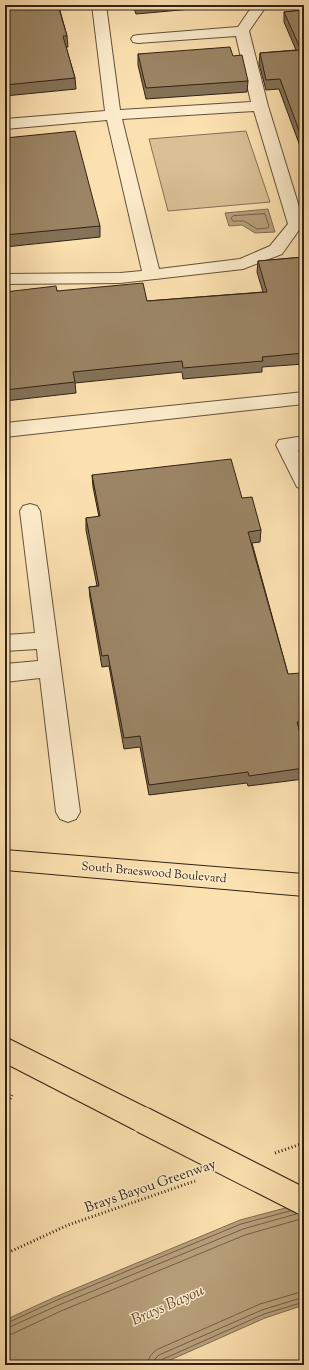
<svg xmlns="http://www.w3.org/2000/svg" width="309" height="1370" viewBox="0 0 309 1370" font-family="'Sorts Mill Goudy',serif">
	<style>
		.green { fill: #dac095; stroke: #867054 }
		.water { fill: #b7a07b; stroke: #826d52 }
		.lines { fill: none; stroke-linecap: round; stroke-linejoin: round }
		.shore { stroke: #746048; stroke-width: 1 }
		.minor-casing { stroke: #64513b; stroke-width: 2 }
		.major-casing { stroke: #322114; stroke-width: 2 }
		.path { stroke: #322114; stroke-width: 3; stroke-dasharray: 1 2.5; stroke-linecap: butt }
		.minor { fill: #fdeccc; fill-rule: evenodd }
		.major { fill: #fce1b0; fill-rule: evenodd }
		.major-bridge-casing { stroke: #322114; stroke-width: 28; stroke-linecap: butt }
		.major-bridge { stroke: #fce1b0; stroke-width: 26 }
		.wall { fill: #857257; stroke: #322114 }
		.building { fill: #9b8565; stroke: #322114 }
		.labels { text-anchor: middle; stroke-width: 3; stroke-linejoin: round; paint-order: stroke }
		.street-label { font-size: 12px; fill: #322114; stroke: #fdeccc }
		.near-street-label { font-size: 14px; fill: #322114; stroke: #fdeccc }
		.near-water-label { font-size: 16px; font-style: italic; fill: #614d38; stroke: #fdeccc }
	</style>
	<rect width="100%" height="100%" fill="#fce1b0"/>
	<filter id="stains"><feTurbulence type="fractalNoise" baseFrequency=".005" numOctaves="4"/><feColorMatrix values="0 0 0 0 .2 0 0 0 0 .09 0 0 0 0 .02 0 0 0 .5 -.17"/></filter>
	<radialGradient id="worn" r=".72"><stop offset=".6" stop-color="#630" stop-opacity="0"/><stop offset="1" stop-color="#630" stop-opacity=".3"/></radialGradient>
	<path class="green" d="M246,131L270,202L168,211L149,139Z"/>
	<g class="water">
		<path d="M268,209L275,232L255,233L242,225L229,226L225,213Z"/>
		<path d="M304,1203V1305L265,1318L159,1365H5V1320L55,1297L240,1220Z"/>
	</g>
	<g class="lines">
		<g class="shore">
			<path d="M265,214L269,226L268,228L257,229L244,221H233L231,218L233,216Z"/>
			<path d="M5,1324L57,1300L241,1224L290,1211"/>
			<path d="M5,1329L59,1305L243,1229L296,1214"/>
			<path d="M5,1335L12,1334L61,1311L245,1235L304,1218"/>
			<path d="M147,1365L150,1356L156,1350L260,1304L304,1291"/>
			<path d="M153,1365L155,1359L159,1355L262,1310L304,1297"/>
			<path d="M159,1365L161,1360L264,1314L304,1302"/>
		</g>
		<g class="minor-casing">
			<g id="minor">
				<path d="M92,5H106L120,110L251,102L236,36L138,43L133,42L131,39L133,36L138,35L238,27L253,5H267L249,31L268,106L304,223L282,254L243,269L120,283L5,284V274L120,273L142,271L107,120L5,129V119L105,111ZM254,111L288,224L270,246L240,259L159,269L122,119Z"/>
				<path d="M304,392V404L5,437V423Z"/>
				<path d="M304,436V450H298L304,462V489L297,487L276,445L279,440Z"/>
				<path d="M30,504L37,506L40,511L80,812L76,819L68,822L60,819L56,812L40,678L5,682V664L38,661L37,649L5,651V635L35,633L20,511L23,506Z"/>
			</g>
		</g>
		<g class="major-casing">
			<g id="major">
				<path d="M5,850L304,874V896L5,870Z"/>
				<path d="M5,1037L153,1111L157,1120L153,1129L143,1133L133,1129L5,1063Z"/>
			</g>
		</g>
		<g class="path">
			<path d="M5,1108L12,1095"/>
			<path d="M275,1153L304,1143"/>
			<path d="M5,1254L68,1225L195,1181"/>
		</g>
		<use href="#minor" class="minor"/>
		<use href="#major" class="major"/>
		<g class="major-bridge-casing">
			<path id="major-bridge" d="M143,1120L304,1202"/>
		</g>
		<use href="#major-bridge" class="major-bridge"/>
	</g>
	<g class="wall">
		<path d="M5,5H69V6L59,7L67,36L68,47H66L75,78L76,89L5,96Z"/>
		<path d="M133,5H236L136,14Z"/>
		<path d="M302,5H304V157L279,89L266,90L259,64L260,53L296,50L284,22V12L304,10Z"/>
		<path d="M138,54L233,56L248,81L247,92L146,99L138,65Z"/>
		<path d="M5,138L100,226V237L5,247Z"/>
		<path d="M304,257V364L262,367V372L183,379L182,372L75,383L76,393L5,401V292L57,291L147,301L263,292L257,272L258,261Z"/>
		<path d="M92,475L242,498L261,530L260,542L252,543L288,674L304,689V731L300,732L304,747V779L248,786L247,783L149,795L140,747L124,749L109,666L102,667L90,598L89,587L97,586L86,530V518L99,517L93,487Z"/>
	</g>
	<g class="building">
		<path d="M5,5H58L67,36H63L75,78L5,85Z"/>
		<path d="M304,10V144L280,79L266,80L260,53L301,50L284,12Z"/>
		<path d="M230,47L233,56L242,55L248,81L146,88L138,54Z"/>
		<path d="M75,131L100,226L5,235V138Z"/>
		<path d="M304,257V353L262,357L263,361L183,368L182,361L73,372L75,382L5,390V292L56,286L57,291L143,283L147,301L267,292L258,261Z"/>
		<path d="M231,459L242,498L252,497L261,530L248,532L288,674L300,673L304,689V721L297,722L304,747V768L249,776L248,772L149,785L140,736L124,738L108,655L102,656L89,587L99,586L86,518L100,516L92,475Z"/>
	</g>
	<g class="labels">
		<g class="street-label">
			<text transform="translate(154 872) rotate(5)" y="4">South Braeswood Boulevard</text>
		</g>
		<g class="near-street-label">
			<text transform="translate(150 1185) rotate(-19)" y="5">Brays Bayou Greenway</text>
		</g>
		<g class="near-water-label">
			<text transform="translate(167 1304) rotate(-24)" y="6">Brays Bayou</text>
		</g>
	</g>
	<rect width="309" height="1370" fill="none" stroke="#fce1b0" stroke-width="20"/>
	<rect x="6" y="6" width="297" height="1358" fill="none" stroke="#322114" stroke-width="2"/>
	<rect x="10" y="10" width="289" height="1350" fill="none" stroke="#322114"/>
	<rect width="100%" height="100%" filter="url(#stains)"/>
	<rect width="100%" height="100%" fill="url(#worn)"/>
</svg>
